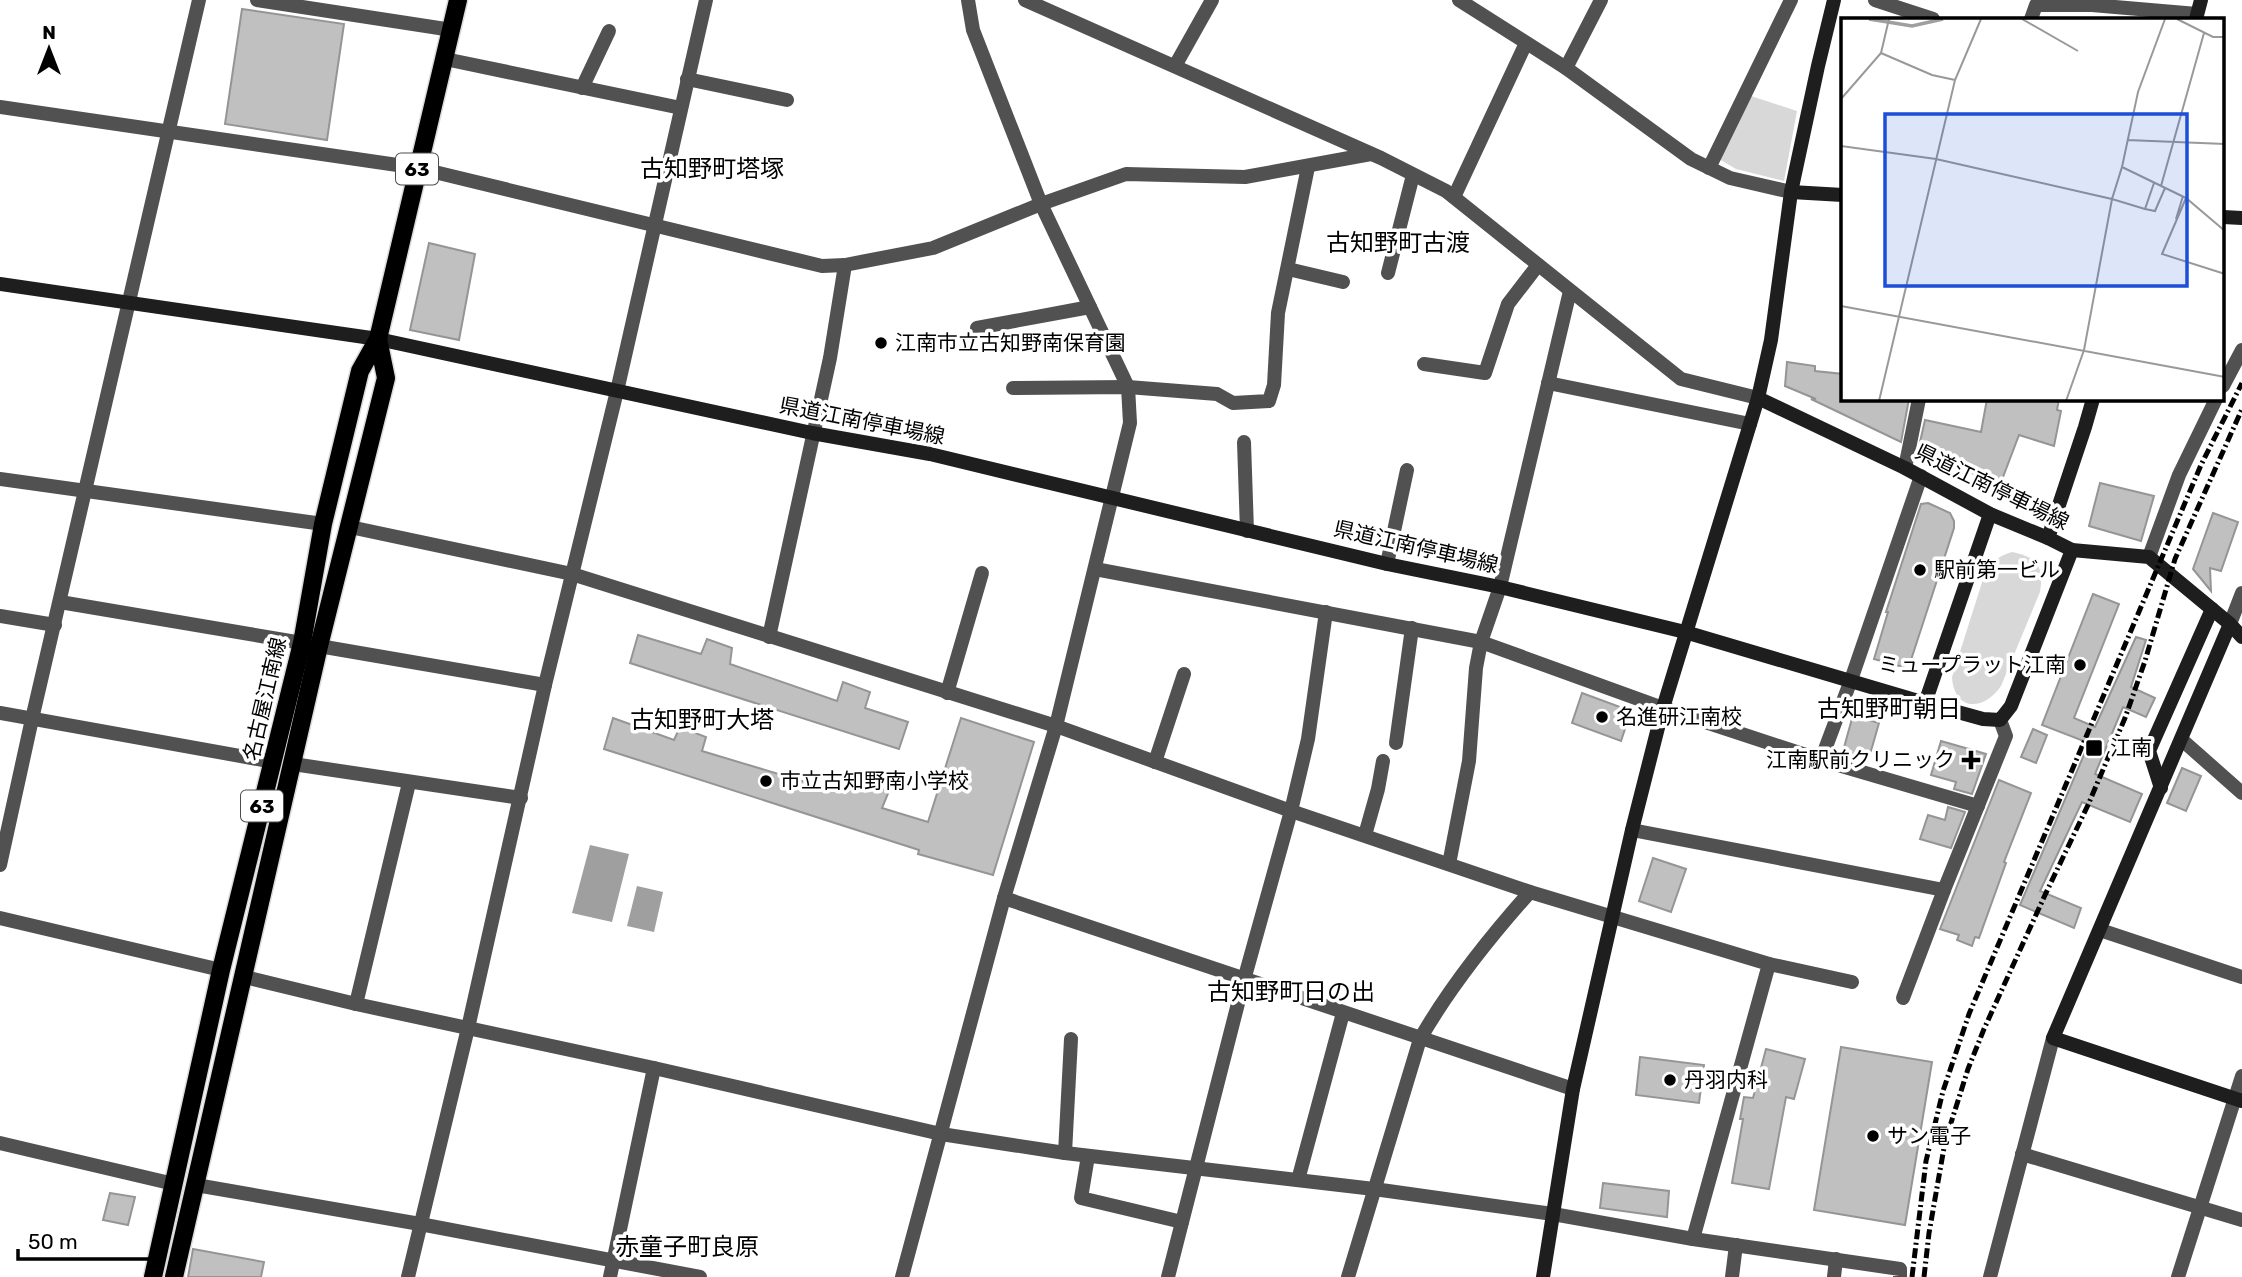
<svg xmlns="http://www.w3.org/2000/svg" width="2242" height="1277" viewBox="0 0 2242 1277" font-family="Rubik,'Noto Sans JP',sans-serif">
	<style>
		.green { fill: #d8d8d8 }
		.water { fill: #9f9f9f }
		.building { fill: #c0c0c0; stroke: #959595; stroke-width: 2 }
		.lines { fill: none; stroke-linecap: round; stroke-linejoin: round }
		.primary-casing { stroke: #dbdbdb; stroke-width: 21 }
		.street { stroke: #515151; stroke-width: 14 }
		.secondary { stroke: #1e1e1e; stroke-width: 14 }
		.primary { stroke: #000; stroke-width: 18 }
		.rail { stroke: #000; stroke-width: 5; stroke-dasharray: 10 3.5 2 3.5; stroke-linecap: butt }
		.poi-dot { fill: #000; stroke: #fff; stroke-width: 2.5 }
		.labels { text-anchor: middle; stroke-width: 7; stroke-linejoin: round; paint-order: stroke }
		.shield { fill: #fff; stroke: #4c4c4c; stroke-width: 2 }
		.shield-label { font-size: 19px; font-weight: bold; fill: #000 }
		.poi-label { font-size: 21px; fill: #000; stroke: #fff; text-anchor: start }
		.street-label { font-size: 21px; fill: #000; stroke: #fff }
		.quarter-label { font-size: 24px; fill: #000; stroke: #fff }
		.inset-river { fill: none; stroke: #9f9f9f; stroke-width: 3.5 }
		.inset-road { fill: none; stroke: #999; stroke-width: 2 }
		.view { fill: #1d4ed8; fill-opacity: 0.15; stroke: #1d4ed8; stroke-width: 3.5 }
		.inset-edge { fill: none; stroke: #000; stroke-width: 3.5 }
	</style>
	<rect width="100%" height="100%" fill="#fff"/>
	<g class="green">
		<path d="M1748,95L1797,111L1784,181L1736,169L1719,159Z"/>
		<path d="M2012,552C2037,557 2044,566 2040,592L2001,686C1984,711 1954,712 1952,677L1985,573C1992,561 1999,556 2012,552Z"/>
	</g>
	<g class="water">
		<path d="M590,845L629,854L612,922L572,913Z"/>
		<path d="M637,886L663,892L654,932L627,926Z"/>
	</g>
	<g class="building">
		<path d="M242,9L344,24L327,140L225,124Z"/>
		<path d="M429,243L475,254L459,340L410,330Z"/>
		<path d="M1787,362L1815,366V371L1843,374V399H1909L1901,442L1811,399H1816L1785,386Z"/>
		<path d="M1987,399H2059L2057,410L2061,411L2054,446L2019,435L2000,485L1951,464L1950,466L1918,451L1925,420L1981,432Z"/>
		<path d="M2100,483L2154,496L2141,541L2089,526Z"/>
		<path d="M1928,503L1950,513L1954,521V528L1911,660L1903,667L1874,659L1888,612H1886L1921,504Z"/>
		<path d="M2213,513L2238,522L2221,571L2210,568L2211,591L2193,569Z"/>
		<path d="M2093,594L2119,604L2074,718L2095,727L2136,637L2146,640L2131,687L2155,698L2146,717L2123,707L2095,774L2142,794L2130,822L2082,802L2040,891L2081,908L2074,928L2020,905L2089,743L2042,725Z"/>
		<path d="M638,635L701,654L707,639L732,648L730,664L837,701L843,682L870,692L865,708L908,722L899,749L630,663Z"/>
		<path d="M1582,693L1631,711L1621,741L1572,723Z"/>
		<path d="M1853,715L1879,723L1869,758L1843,751Z"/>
		<path d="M613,718L674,740L680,727L706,737L702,751L835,791L839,778L889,791L882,808L928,822L961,718L1034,742L993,875L918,854L919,850L604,749Z"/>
		<path d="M2033,729L2047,735L2036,763L2021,757Z"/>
		<path d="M1941,741L1986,754L1972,794L1954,789L1956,782L1931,775Z"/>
		<path d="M2182,768L2201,776L2186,811L2167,803Z"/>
		<path d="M1999,780L2031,793L2004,862L2006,863L1979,938L1975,937L1972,946L1957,940L1959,935L1940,929Z"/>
		<path d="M1948,807L1965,812L1951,848L1920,839L1928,815L1945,820Z"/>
		<path d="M1653,858L1686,869L1671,912L1639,901Z"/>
		<path d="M1841,1047L1932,1062L1905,1225L1814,1210Z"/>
		<path d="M1766,1049L1805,1059L1794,1099L1786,1097L1769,1189L1732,1183L1743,1119H1740L1744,1097L1753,1098Z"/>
		<path d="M1640,1057L1704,1065L1699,1103L1636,1095Z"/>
		<path d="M1603,1183L1669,1191L1667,1217L1600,1208Z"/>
		<path d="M110,1193L135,1197L128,1225L103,1220Z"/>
		<path d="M193,1249L264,1262L261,1277H188Z"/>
	</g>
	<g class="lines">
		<g class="primary-casing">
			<g id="primary">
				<path d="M153,1277L221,970L302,643L323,524L360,371L378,339L458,0"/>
				<path d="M174,1277L319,646L386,378L378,339"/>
			</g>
		</g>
		<g class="street">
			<path d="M257,0L452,30"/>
			<path d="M1025,0L1381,158L1446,191L1681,379L1758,398"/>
			<path d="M1459,0L1566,68L1691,159L1730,178L1791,192"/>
			<path d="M1875,0L1933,19"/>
			<path d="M2031,19L2036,5H2092L2197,14"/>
			<path d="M445,59L681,108"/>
			<path d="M1175,66L1212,0"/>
			<path d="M1566,68L1601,0"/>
			<path d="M687,79L787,100"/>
			<path d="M582,88L609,31"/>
			<path d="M0,107L418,168L822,266L845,265L933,248L1041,204L1126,174L1245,177L1371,154"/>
			<path d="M1709,168L1791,0"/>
			<path d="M1454,197L1526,43"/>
			<path d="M1288,269L1343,282"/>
			<path d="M1388,273L1413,175"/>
			<path d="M977,328L1090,307"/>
			<path d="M1424,364L1485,373L1508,304L1538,265"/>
			<path d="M1548,383L1750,424"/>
			<path d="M2223,386L2242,350"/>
			<path d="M1013,388L1128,387L1217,394L1233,403L1269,401L1274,385L1278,313L1308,167"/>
			<path d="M1244,442L1247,531"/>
			<path d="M1905,468L1919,399"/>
			<path d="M0,479L323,524"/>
			<path d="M350,527L572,574L1056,726L1291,811L1530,892L1769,964L1693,1239"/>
			<path d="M2149,557L2179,475L2216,399"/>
			<path d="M1387,564L1407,470"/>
			<path d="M1095,569L1481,642L1663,708L1821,760L1978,806"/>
			<path d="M60,602L302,643"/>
			<path d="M0,616L55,625"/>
			<path d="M2230,624L2242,593"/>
			<path d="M769,637L830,358L845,265"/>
			<path d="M319,646L545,685"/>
			<path d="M947,693L982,573"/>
			<path d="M0,713L274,762"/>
			<path d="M2182,740L2242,793"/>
			<path d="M1396,743L1412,628"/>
			<path d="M1821,760L1851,680L1921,476"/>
			<path d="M1155,762L1184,674"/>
			<path d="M293,764L521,798"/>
			<path d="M1632,830L1944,890L2006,736L2000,720"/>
			<path d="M1365,835L1378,789L1383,761"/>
			<path d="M1449,864L1469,761L1476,668L1481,642L1500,587L1570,291"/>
			<path d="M0,865L32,719L199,0"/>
			<path d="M1004,898L1573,1089"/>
			<path d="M0,918L221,970"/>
			<path d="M2100,930L2242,977"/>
			<path d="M1769,964L1852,982"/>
			<path d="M245,977L356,1004L654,1068L941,1134L1065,1153L1374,1189L1553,1214L1693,1239L1900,1269V1277"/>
			<path d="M1903,998L1944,890"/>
			<path d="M356,1004L409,783"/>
			<path d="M0,1143L174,1184"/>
			<path d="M1065,1153L1071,1039"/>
			<path d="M2022,1154L2242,1220"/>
			<path d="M1088,1156L1081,1198L1182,1222"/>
			<path d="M1298,1180L1343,1013"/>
			<path d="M196,1185L420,1224L700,1277"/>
			<path d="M408,1277L468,1028L545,685L617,391L706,0"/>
			<path d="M610,1277L654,1068"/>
			<path d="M902,1277L1004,898L1056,726L1130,423L1128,387L1041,204L973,30L968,0"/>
			<path d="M1168,1277L1244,980L1291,811L1308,739L1326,612"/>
			<path d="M1348,1277L1420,1039C1451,985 1489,938 1530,892"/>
			<path d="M1732,1277L1736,1245"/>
			<path d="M1834,1277L1836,1259"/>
			<path d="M1990,1277L2053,1038"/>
			<path d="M2178,1277L2242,1076"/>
		</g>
		<g class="secondary">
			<path d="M2196,19L2201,0"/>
			<path d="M1791,192L1843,195"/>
			<path d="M2223,217L2242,218"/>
			<path d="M0,284L378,339L812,433L930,454L1387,564L1500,587L1685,632L1925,703"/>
			<path d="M1758,398L1905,468L1990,514L2048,538L2072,550L2149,557L2230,624L2242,637"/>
			<path d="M1990,514L1925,703L1983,719L2000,720L2011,706L2072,550"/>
			<path d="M2048,538L2085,427L2093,399"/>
			<path d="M2230,624L2053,1038L2242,1101"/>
			<path d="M2161,788L2149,751L2212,609"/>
			<path d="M1543,1277L1573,1089L1632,830L1663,708L1758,398L1771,340L1791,192L1818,66L1834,0"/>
		</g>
		<use href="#primary" class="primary"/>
		<g class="rail">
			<path d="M1912,1277L1926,1161L1943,1091L1969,1014L2201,465L2242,383"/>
			<path d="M1924,1277L1929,1233L1945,1142L1968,1069L1984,1029L2045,895L2088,805L2125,718L2145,661L2175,559L2242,409"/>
		</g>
	</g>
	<g class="poi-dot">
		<circle cx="881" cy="343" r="7"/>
		<circle cx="1920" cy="570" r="7"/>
		<circle cx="2080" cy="665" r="7"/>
		<circle cx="1602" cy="717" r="7"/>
		<rect x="2085" y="739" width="18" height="18" rx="3.5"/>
		<path d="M1967.5 749.5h7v7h7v7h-7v7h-7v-7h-7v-7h7z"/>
		<circle cx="766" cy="781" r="7"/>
		<circle cx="1670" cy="1080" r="7"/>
		<circle cx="1873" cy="1136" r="7"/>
	</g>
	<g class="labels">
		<g class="shield">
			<rect x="396" y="153.5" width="42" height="31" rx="5"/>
			<rect x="241" y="790.5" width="42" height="31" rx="5"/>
		</g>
		<g class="shield-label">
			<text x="417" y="176">63</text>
			<text x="262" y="813">63</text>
		</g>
		<g class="poi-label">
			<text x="895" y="350">江南市立古知野南保育園</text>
			<text x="1934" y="577">駅前第一ビル</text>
			<text x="2066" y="672" text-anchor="end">ミュープラット江南</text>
			<text x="1616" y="724">名進研江南校</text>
			<text x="2110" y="755">江南</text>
			<text x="1955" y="767" text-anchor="end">江南駅前クリニック</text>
			<text x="780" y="788">市立古知野南小学校</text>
			<text x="1684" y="1087">丹羽内科</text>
			<text x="1887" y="1143">サン電子</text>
		</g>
		<g class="street-label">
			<text transform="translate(862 421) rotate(11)" y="7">県道江南停車場線</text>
			<text transform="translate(1992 487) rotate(26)" y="7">県道江南停車場線</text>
			<text transform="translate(1416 547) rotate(13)" y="7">県道江南停車場線</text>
			<text transform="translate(265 699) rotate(-77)" y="7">名古屋江南線</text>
		</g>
		<g class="quarter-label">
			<text x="712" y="177">古知野町塔塚</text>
			<text x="1398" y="251">古知野町古渡</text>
			<text x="1889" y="717">古知野町朝日</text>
			<text x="702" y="728">古知野町大塔</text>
			<text x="1291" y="1000">古知野町日の出</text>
			<text x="687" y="1255">赤童子町良原</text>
		</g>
	</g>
	<g transform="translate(1841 18)">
		<rect width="383" height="383" fill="#fff"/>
		<path class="inset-river" d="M28,1L71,8L102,1"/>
		<path class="inset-road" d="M181,1L237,33M336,1L372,19H384M40,35L91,57L114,62M0,81L40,35L48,1M286,122L384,126M0,128L95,141M95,141L271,181L281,149L345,180M281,149L297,74L324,1M313,165L304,191L314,193L324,170M320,168L363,15M335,201L342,178M384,213L345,180L321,236L384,256M0,288L384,359M38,383L114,62L140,1M225,383L243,332L271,181L304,191"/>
		<path class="view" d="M44,96H346V268H44Z"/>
		<rect width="383" height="383" class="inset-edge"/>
	</g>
	<g transform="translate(49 49)" stroke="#ffffff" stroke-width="5" paint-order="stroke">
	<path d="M0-5L12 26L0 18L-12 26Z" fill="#000000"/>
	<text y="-10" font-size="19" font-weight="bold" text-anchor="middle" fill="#000000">N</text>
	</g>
	<path d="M18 1249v10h142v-10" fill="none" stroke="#000000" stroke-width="3.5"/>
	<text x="28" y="1249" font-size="21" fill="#000000" stroke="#ffffff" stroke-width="5" paint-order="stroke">50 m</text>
</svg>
